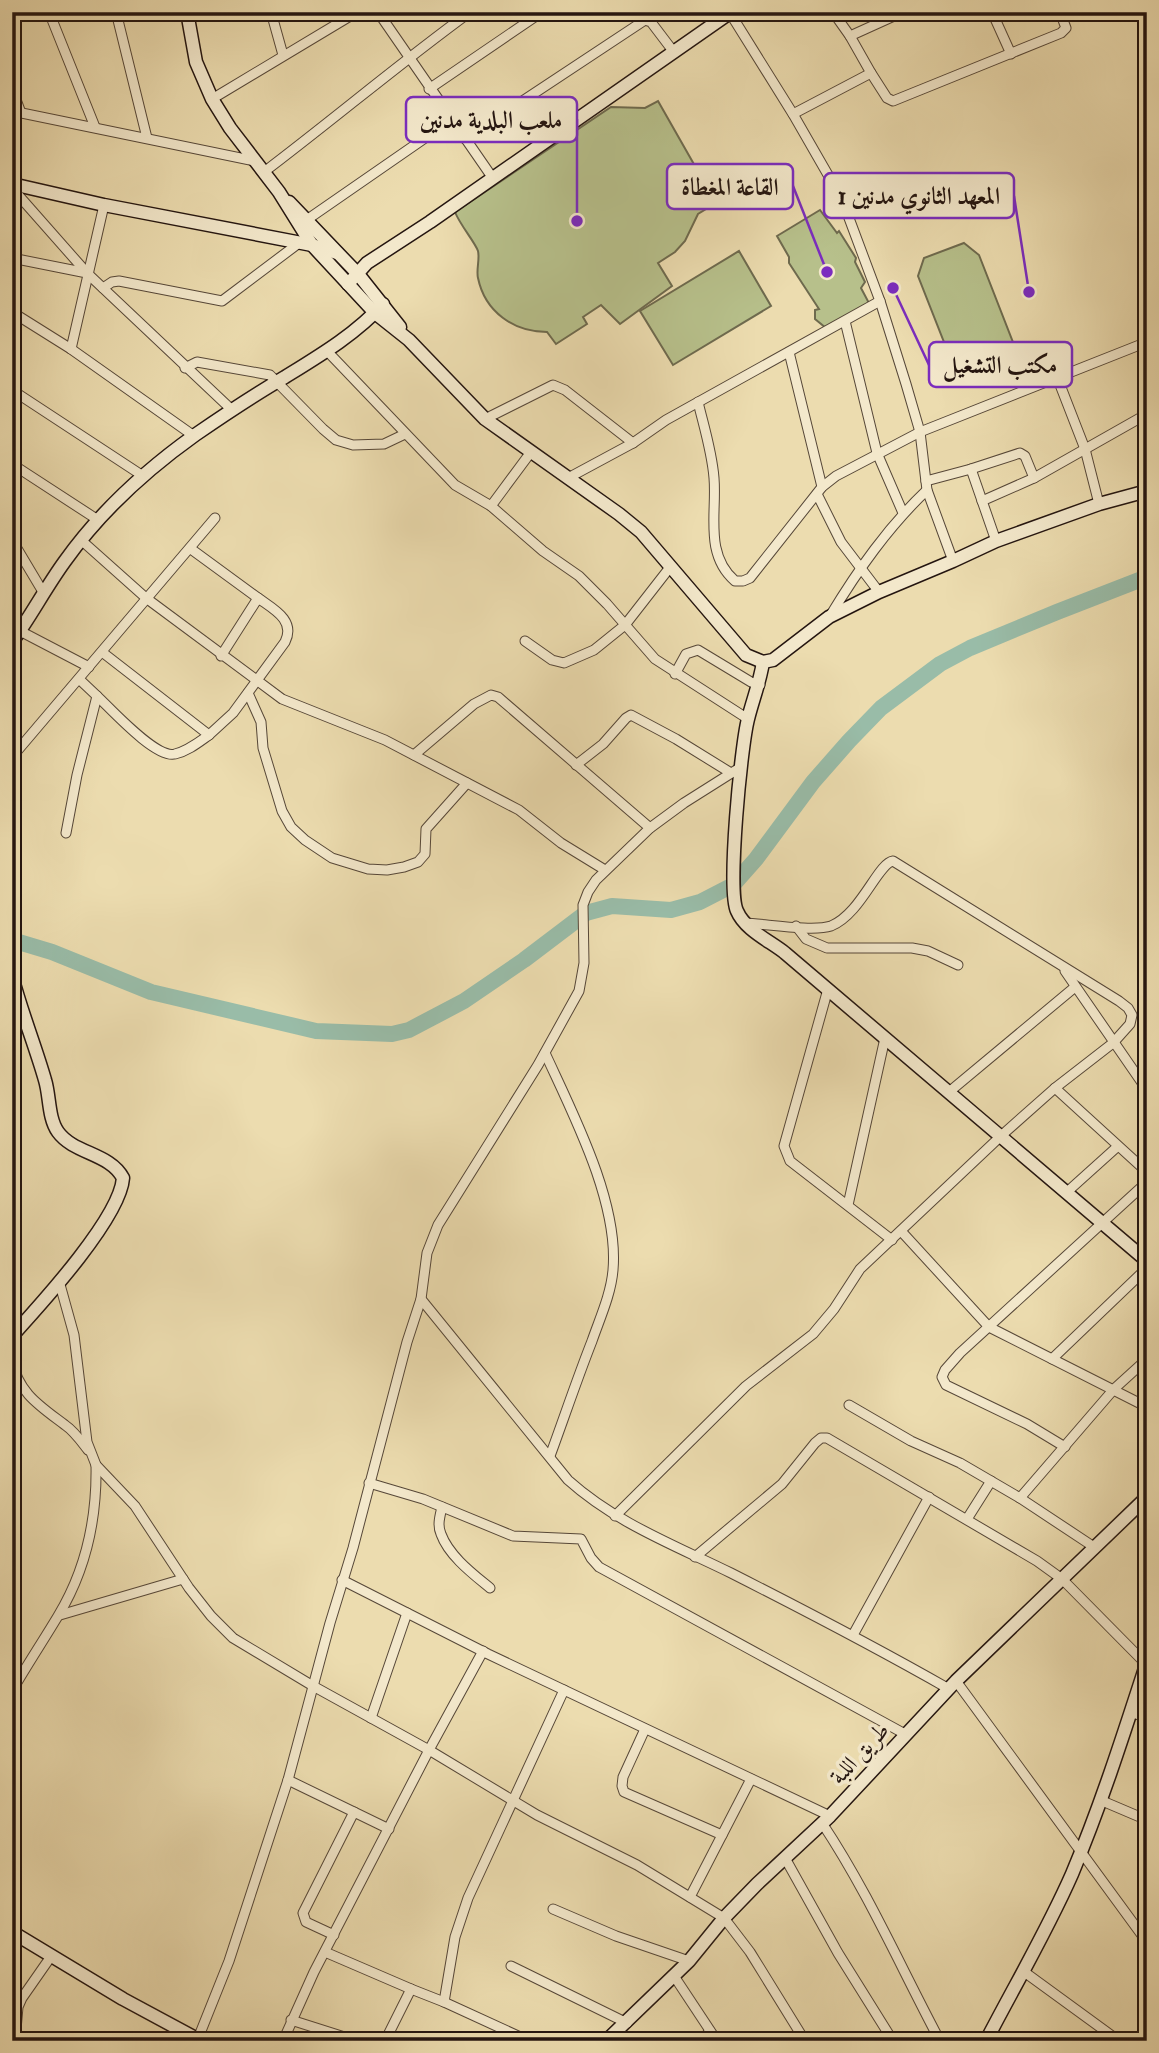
<svg xmlns="http://www.w3.org/2000/svg" width="1159" height="2053" viewBox="0 0 1159 2053" font-family="'IM FELL Double Pica',Amiri,serif">
	<style>
		.pitch { fill: #b7c08b; stroke: #6e6a4e; stroke-width: 2 }
		.lines { fill: none; stroke-linecap: round; stroke-linejoin: round }
		.river { stroke: #99bca8; stroke-width: 16 }
		.street-casing { stroke: #564738; stroke-width: 11 }
		.secondary-casing { stroke: #241510; stroke-width: 15 }
		.street { stroke: #f3e8cb; stroke-width: 9 }
		.secondary { stroke: #f3e8cb; stroke-width: 12 }
		.labels { text-anchor: middle; stroke-width: 7; stroke-linejoin: round; paint-order: stroke }
		.street-label { font-size: 23px; fill: #241510; stroke: #f3e8cb }
		.leader { fill: none; stroke: #7b2cbf; stroke-width: 2.5 }
		.callout-dot { fill: #7b2cbf; stroke: #f3e8cb; stroke-width: 2.5 }
		.callout { fill: #f3e8cb; stroke: #7b2cbf; stroke-width: 2.5 }
		.callout-label { font-size: 24px; text-anchor: middle; font-weight: bold; fill: #241510 }
	</style>
	<rect width="100%" height="100%" fill="#ecdcaf"/>
	<filter id="stains"><feTurbulence type="fractalNoise" baseFrequency=".00286" numOctaves="4"/><feColorMatrix values="0 0 0 0 .2 0 0 0 0 .09 0 0 0 0 .02 0 0 0 .5 -.17"/></filter>
	<radialGradient id="worn" r=".72"><stop offset=".6" stop-color="#630" stop-opacity="0"/><stop offset="1" stop-color="#630" stop-opacity=".3"/></radialGradient>
	<g class="pitch">
		<path d="M658,101L716,203L698,214L685,241L675,252L658,263L672,286L620,324L601,305L583,317L587,324L556,344L547,332C514,332 485,312 478,278C476,270 480,259 478,251C475,242 460,225 455,212L611,107L645,108Z"/>
		<path d="M820,210L837,233L839,231L856,258L855,262L865,282L861,288L870,305L826,328L815,319V310L819,309L789,263V257L777,236Z"/>
		<path d="M964,243L979,255L1016,350L1008,368L974,382L955,370L918,276L924,258Z"/>
		<path d="M739,251L771,306L673,365L640,311Z"/>
	</g>
	<g class="lines">
		<path class="river" d="M12,940L52,952L151,992L316,1031L392,1034L409,1030L464,1001L524,960L586,913L612,906L671,910L700,902L733,885L756,859L813,782L849,741L881,708L940,664L970,648L1057,612L1147,577"/>
		<g class="street-casing">
			<g id="street">
				<path d="M49,12L95,127"/>
				<path d="M116,12L147,138"/>
				<path d="M271,12L283,55"/>
				<path d="M378,12L492,177"/>
				<path d="M833,12L850,36L903,12"/>
				<path d="M992,12L1011,54"/>
				<path d="M730,13L793,114L839,194L846,210L880,301L906,384L920,432L927,490L953,561"/>
				<path d="M871,73L887,98L893,101L1061,33L1066,28L1060,12"/>
				<path d="M12,89L21,113"/>
				<path d="M429,89L542,12"/>
				<path d="M212,99L357,12"/>
				<path d="M12,111L255,161"/>
				<path d="M793,114L871,73L850,36"/>
				<path d="M465,139L645,20L651,22L673,51"/>
				<path d="M264,172C334,119 400,63 470,12"/>
				<path d="M12,188L87,273L232,410"/>
				<path d="M308,219L451,120"/>
				<path d="M12,258L87,273"/>
				<path d="M103,288L112,282L119,281L222,301L299,243"/>
				<path d="M12,312L71,349L194,436"/>
				<path d="M845,321L877,453L903,513"/>
				<path d="M71,349L104,205"/>
				<path d="M327,351L455,485L491,506L543,551L579,576L607,604L655,659L748,719"/>
				<path d="M789,352L822,487"/>
				<path d="M185,368L197,362L270,375L323,429L336,440L353,445L384,444L405,434"/>
				<path d="M1057,377L1085,449L1099,504"/>
				<path d="M12,390L143,476"/>
				<path d="M698,402C704,427 712,452 714,478C717,513 704,554 735,581H743L750,578L822,487L836,476L920,432L1147,342"/>
				<path d="M485,419L553,385L565,390L633,443"/>
				<path d="M12,464L98,520"/>
				<path d="M971,469L996,541"/>
				<path d="M568,478L633,443L666,420L880,301"/>
				<path d="M926,481L971,469L1020,453L1025,456L1034,478"/>
				<path d="M817,494L841,542L879,592"/>
				<path d="M982,501L1034,478L1147,414"/>
				<path d="M491,506L531,452"/>
				<path d="M12,540L43,592"/>
				<path d="M81,540L146,598L282,699L385,740L519,810L561,843L605,870"/>
				<path d="M191,549L258,598"/>
				<path d="M830,616C858,570 888,527 927,490"/>
				<path d="M20,631L89,667"/>
				<path d="M525,641L552,660L564,663L594,650L625,625L671,566"/>
				<path d="M102,652L209,735L233,713L285,642C296,620 273,609 258,598L221,656"/>
				<path d="M675,674L686,654L698,650L751,682L760,685"/>
				<path d="M248,693L261,722L263,748L282,811L291,827L305,840L332,858L368,869L387,870L404,867L418,862L425,854L426,829L467,783"/>
				<path d="M97,696C111,709 156,759 175,754C188,751 199,742 209,735"/>
				<path d="M414,755L474,704L491,695L498,697L650,828"/>
				<path d="M12,757L215,518"/>
				<path d="M576,765L603,744L626,718L631,715L676,739L731,773"/>
				<path d="M66,833L77,775L97,696L79,679"/>
				<path d="M796,926L806,939L827,948H912L928,951L958,965"/>
				<path d="M1065,971L1147,1090"/>
				<path d="M828,989L784,1146L790,1161L892,1240"/>
				<path d="M12,1029L24,1018"/>
				<path d="M545,1053C573,1114 619,1202 613,1270C611,1294 600,1318 592,1341C577,1379 564,1418 550,1456"/>
				<path d="M1055,1088L1147,1172"/>
				<path d="M949,1092L1075,987"/>
				<path d="M1067,1192L1117,1147"/>
				<path d="M848,1205L885,1038"/>
				<path d="M901,1231L989,1327L1147,1407"/>
				<path d="M59,1281L74,1335L87,1442L96,1465L135,1506L189,1588L211,1616L233,1638L313,1686L429,1750L537,1815L637,1865L724,1918L750,1952L805,2041"/>
				<path d="M421,1299L568,1480C616,1523 674,1545 731,1573C804,1610 877,1648 949,1689"/>
				<path d="M1052,1359L1147,1268"/>
				<path d="M12,1360C18,1393 40,1406 65,1425C74,1431 81,1441 88,1450"/>
				<path d="M849,1405L911,1441L960,1463L1020,1498L1094,1547"/>
				<path d="M1065,1447L1027,1424L946,1385L942,1377L945,1370L960,1353L1147,1182"/>
				<path d="M369,1483L423,1499L513,1536L581,1539L591,1558L599,1567L905,1734"/>
				<path d="M1020,1498L1114,1389L1147,1359"/>
				<path d="M442,1507C440,1516 437,1525 441,1534C449,1556 473,1574 490,1588"/>
				<path d="M615,1516L746,1386L813,1334L834,1309L860,1269L1002,1135L1055,1088L1113,1043L1130,1024L1132,1015L1128,1008L1119,1001L893,861C878,863 861,914 831,926C813,932 767,924 745,923"/>
				<path d="M967,1519L991,1481"/>
				<path d="M695,1557L782,1484L815,1443L821,1438H827L1037,1561L1062,1579L1146,1664"/>
				<path d="M342,1580L488,1654L830,1816"/>
				<path d="M60,1615L183,1579"/>
				<path d="M853,1635L929,1497"/>
				<path d="M956,1681L1147,1942"/>
				<path d="M12,1691C27,1665 43,1641 58,1616C86,1570 97,1518 96,1465"/>
				<path d="M1131,1712L1147,1718"/>
				<path d="M371,1718L407,1613"/>
				<path d="M645,1729L623,1777L622,1786L624,1792L722,1835"/>
				<path d="M288,1780L389,1829"/>
				<path d="M1100,1800L1147,1820"/>
				<path d="M822,1823C868,1892 901,1968 940,2041"/>
				<path d="M785,1858L838,1953L893,2041"/>
				<path d="M690,1897L751,1779"/>
				<path d="M553,1909L616,1936L689,1961"/>
				<path d="M334,1935L306,1922L303,1913L354,1812"/>
				<path d="M325,1952L411,1989"/>
				<path d="M511,1966L627,2023"/>
				<path d="M1023,1971L1119,2041"/>
				<path d="M674,1976L717,2041"/>
				<path d="M291,2020L357,2041"/>
				<path d="M15,2041L18,2007L22,1998L52,1955"/>
				<path d="M197,2041L229,1961L288,1780L330,1623L353,1548L407,1342L421,1299L427,1253L438,1225L538,1065L579,991L584,963L583,905L588,892L596,880L650,828L684,803L741,767"/>
				<path d="M283,2041L314,1972L429,1750L483,1651"/>
				<path d="M385,2041L411,1989L444,2002"/>
				<path d="M529,2041L444,2002L455,1937L468,1898L564,1690"/>
				<path d="M701,2041L710,2031"/>
			</g>
		</g>
		<g class="secondary-casing">
			<g id="secondary">
				<path d="M187,12L196,62L212,99L230,128L279,192L312,245L375,313L409,340L485,419L619,514L641,532L746,655L763,662L773,660L829,617L879,592L953,561L996,541L1099,504L1147,491"/>
				<path d="M12,184L104,205L312,245L337,253"/>
				<path d="M289,202L358,274L400,327"/>
				<path d="M348,284L367,263L430,222L731,12"/>
				<path d="M12,642C31,616 46,587 65,561C100,512 146,470 195,435C224,415 254,395 285,377C319,356 356,334 383,304"/>
				<path d="M763,662C760,682 753,699 748,719C741,746 727,890 737,911C745,930 770,941 785,953L1147,1261"/>
				<path d="M12,976C21,1011 35,1045 45,1080C50,1096 48,1118 58,1132C74,1154 110,1153 123,1178C120,1218 41,1304 12,1336"/>
				<path d="M12,1932L123,1999L201,2041"/>
				<path d="M606,2041L689,1961L724,1918L757,1884L830,1816L956,1681L1147,1497"/>
				<path d="M986,2041C1015,1985 1047,1931 1072,1874C1101,1805 1124,1733 1147,1662"/>
			</g>
		</g>
		<use href="#street" class="street"/>
		<use href="#secondary" class="secondary"/>
	</g>
	<g class="labels">
		<g class="street-label">
			<text transform="translate(859 1753) rotate(-47)" y="8">طريق اللبة</text>
		</g>
	</g>
	<path class="leader" d="M577 221L577 119M827 272L793 186M1029 292L1014 196M893 288L929 365"/>
	<g class="callout-dot">
		<circle cx="577" cy="221" r="7"/>
		<circle cx="827" cy="272" r="7"/>
		<circle cx="1029" cy="292" r="7"/>
		<circle cx="893" cy="288" r="7"/>
	</g>
	<g class="callout">
		<rect x="406" y="97" width="171" height="45" rx="7"/>
		<rect x="667" y="164" width="126" height="45" rx="7"/>
		<rect x="824" y="173" width="190" height="45" rx="7"/>
		<rect x="929" y="342" width="143" height="45" rx="7"/>
	</g>
	<g class="callout-label">
		<text x="491" y="128">ملعب البلدية مدنين</text>
		<text x="730" y="195">القاعة المغطاة</text>
		<text x="919" y="204">المعهد الثانوي مدنين 1</text>
		<text x="1000" y="373">مكتب التشغيل</text>
	</g>
	<rect width="1159" height="2053" fill="none" stroke="#ecdcaf" stroke-width="42"/>
	<rect x="14" y="14" width="1131" height="2025" fill="none" stroke="#241510" stroke-width="3.5"/>
	<rect x="21" y="21" width="1117" height="2011" fill="none" stroke="#241510" stroke-width="2"/>
	<rect width="100%" height="100%" filter="url(#stains)"/>
	<rect width="100%" height="100%" fill="url(#worn)"/>
</svg>
